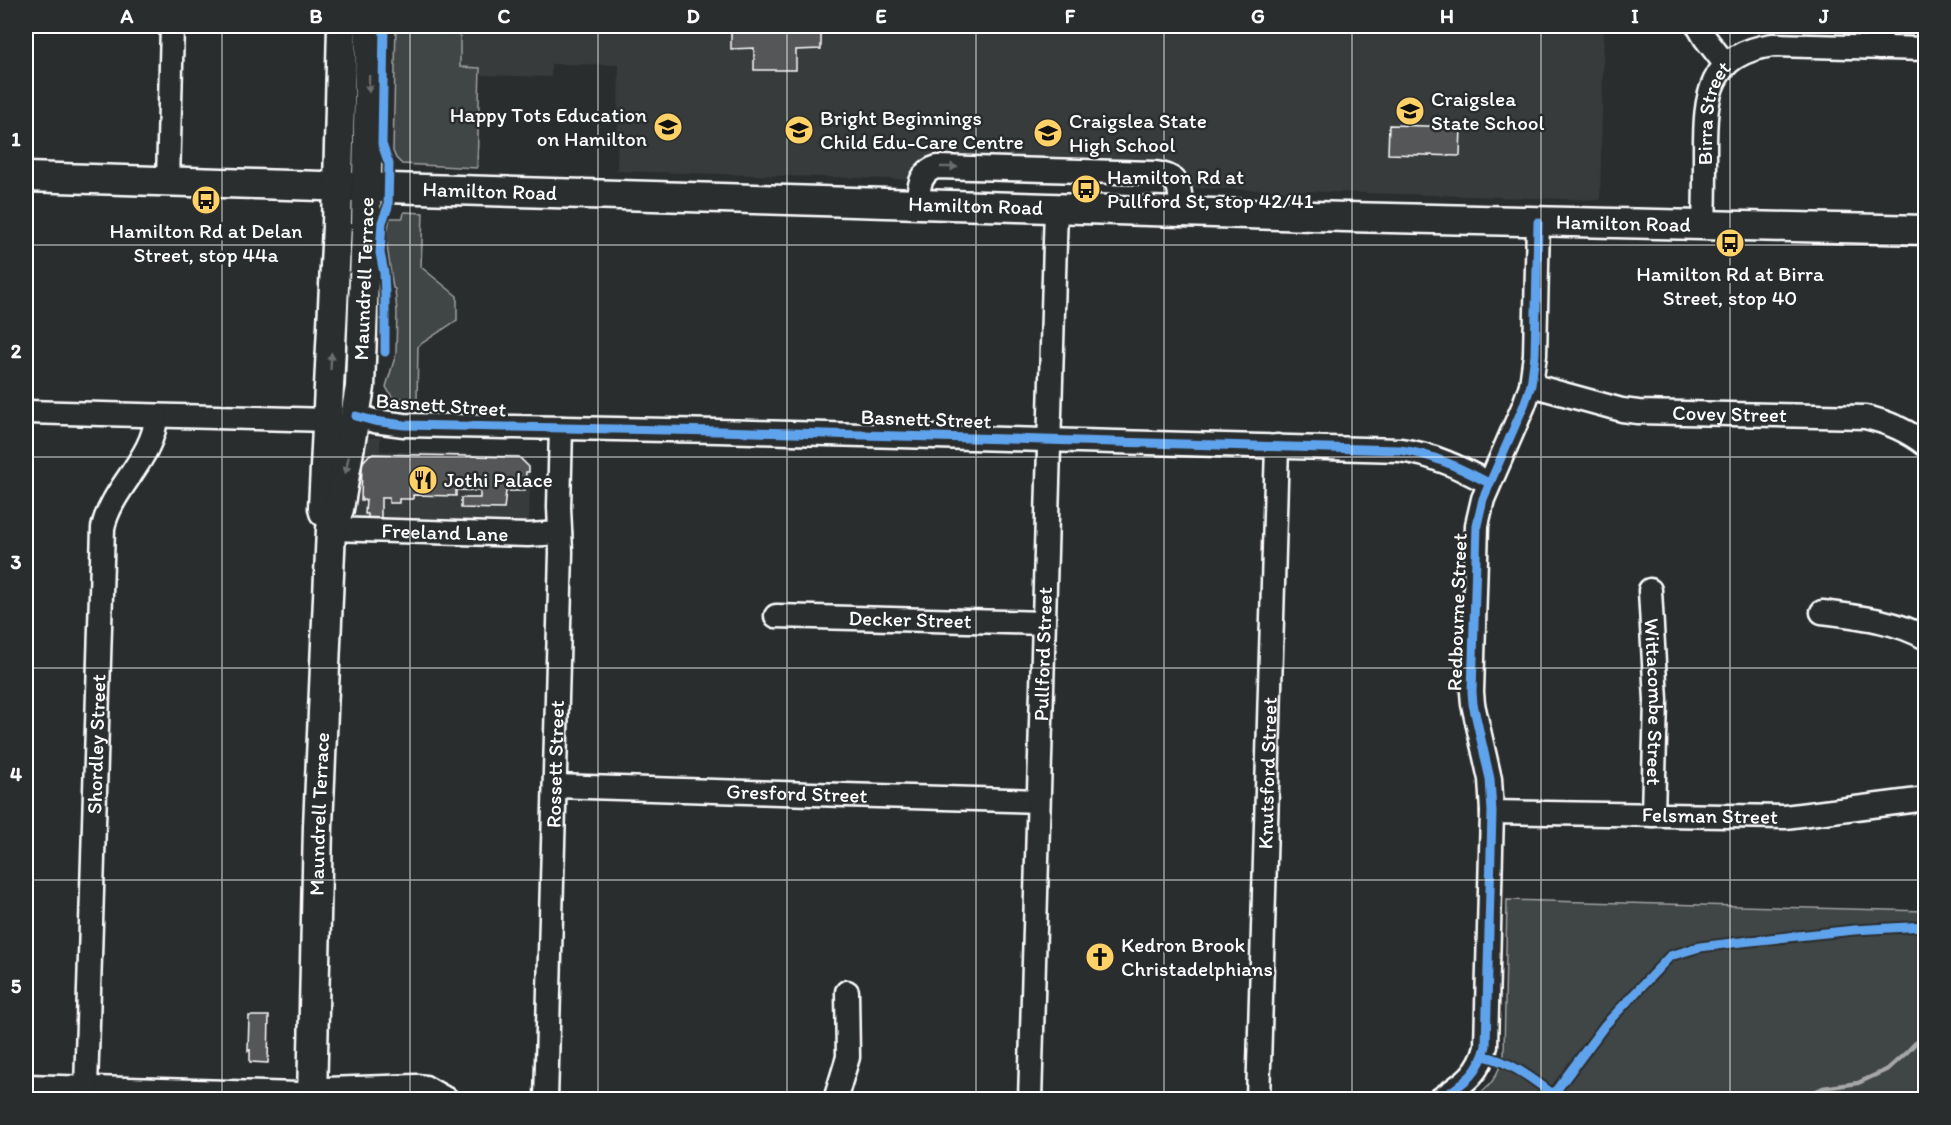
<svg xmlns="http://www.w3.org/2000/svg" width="1951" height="1125" viewBox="0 0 1951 1125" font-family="Itim,sans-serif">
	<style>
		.built { fill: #373a3b }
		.green { fill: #414445; stroke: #a0a2a2; stroke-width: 1.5 }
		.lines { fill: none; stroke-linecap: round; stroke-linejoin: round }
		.stream { stroke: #a6a7a7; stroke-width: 4.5 }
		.building { fill: #555758; stroke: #fff; stroke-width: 1.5 }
		.minor-casing { stroke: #fff; stroke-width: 27 }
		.major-casing { stroke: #fff; stroke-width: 33 }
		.minor { stroke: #2a2d2e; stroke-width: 22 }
		.major { stroke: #2a2d2e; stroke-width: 28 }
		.cycleway-casing { stroke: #2a2d2e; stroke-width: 13 }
		.cycleway { stroke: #60a3ed; stroke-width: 9 }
		.oneway { fill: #6a6c6d }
		.grid { fill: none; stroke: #fff; stroke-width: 1.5; stroke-opacity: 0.55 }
		.labels { text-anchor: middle; stroke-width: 5; stroke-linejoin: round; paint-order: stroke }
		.poi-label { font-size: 21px; fill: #fff; stroke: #2a2d2e; text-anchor: start }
		.street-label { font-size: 21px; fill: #fff; stroke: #2a2d2e }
		.neatline { fill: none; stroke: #fff; stroke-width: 2 }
		.grid-label { font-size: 20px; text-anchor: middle; font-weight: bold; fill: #fff }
	</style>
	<rect width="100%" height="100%" fill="#2a2d2e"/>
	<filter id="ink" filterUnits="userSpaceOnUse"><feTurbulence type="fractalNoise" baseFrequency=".0167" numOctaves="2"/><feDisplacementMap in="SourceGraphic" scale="12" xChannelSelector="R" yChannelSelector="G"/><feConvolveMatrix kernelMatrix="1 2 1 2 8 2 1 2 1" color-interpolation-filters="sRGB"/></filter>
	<g filter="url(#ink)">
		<g class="built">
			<path d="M460,26H1604L1600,200L617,171L619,65L551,64V77L480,75V68H459Z"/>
			<path d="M380,437V451L519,455L530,465L529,529L353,521L348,513L361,443L369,438Z"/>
		</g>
		<g class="green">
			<path d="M396,26H460V67L480,68L477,168L402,164L396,158L393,151Z"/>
			<path d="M404,212L423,213L421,267L457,296V320L418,346L417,400L392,397L386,387L396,354L397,312L395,289L393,288L386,238L390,218H403Z"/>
			<path d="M1507,900L1925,911V1099H1472C1491,1087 1497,1077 1504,1055Z"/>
		</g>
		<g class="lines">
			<path class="stream" d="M1797,1100L1823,1088L1858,1083L1888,1069L1907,1052L1926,1032"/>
		</g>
		<g class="building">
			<path d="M731,26H821V49L796,50V70H754V48L731,49Z"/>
			<path d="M1389,125L1461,127L1460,156L1388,154Z"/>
			<path d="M370,454L519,457L529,467V472H526L525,491H506L504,509L461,508V498H480V491L456,490V496L413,495V499H399V503H389V498H381V519L368,521V514H365L366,500H361L362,463Z"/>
			<path d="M249,1016H269L268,1063L250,1062V1050L248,1051Z"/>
		</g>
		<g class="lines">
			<g class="minor-casing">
				<g id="minor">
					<path d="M1698,26L1705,38L1726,65"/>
					<path d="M1880,48L1881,26"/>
					<path d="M168,181L172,26"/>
					<path d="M917,204C919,188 919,172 937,167L1154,173C1182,176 1180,189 1181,212"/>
					<path id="s1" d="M1704,224C1705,200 1705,175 1705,151C1705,96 1708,54 1773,45L1926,49"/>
					<path id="s2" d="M1531,385L1622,410L1638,412L1865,417C1888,422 1907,430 1926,445"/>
					<path d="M26,412L328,420"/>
					<path d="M356,416L374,421L404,425L718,431L1400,450C1433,454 1460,468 1489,483"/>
					<path id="s3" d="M331,529L528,535L560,533"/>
					<path id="s4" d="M1650,590L1656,700L1653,815"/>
					<path d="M1822,612C1859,617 1893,620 1926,638"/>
					<path id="s5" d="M776,616L1043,623"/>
					<path id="s6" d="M555,786L1038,801"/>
					<path id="s7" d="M1492,812L1785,817L1926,799"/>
					<path d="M26,1086L299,1094L325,1089L417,1086L425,1087L448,1100"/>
					<path id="s8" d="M86,1088L103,528C111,488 155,457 156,416"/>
					<path id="s9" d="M546,1100L561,552L559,507L561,428"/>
					<path d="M835,1100L848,1057L847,992"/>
					<path id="s10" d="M1030,1100L1056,208"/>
					<path id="s11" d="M1258,1100L1277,446"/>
					<path d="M1439,1100C1462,1084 1479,1075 1486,1046L1492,812L1490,779L1473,704L1472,692L1477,525L1483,499L1524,405L1531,385L1535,355L1538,222"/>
				</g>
			</g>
			<g class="major-casing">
				<g id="major">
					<path id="s12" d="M26,177L1346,217L1926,230"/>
					<path d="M324,512L323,508L337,225L342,26"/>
					<path id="s13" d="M312,1100L318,826L331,529L339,509L360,387L366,226L370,26"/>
				</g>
			</g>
			<use href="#minor" class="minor"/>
			<use href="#major" class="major"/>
			<g class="cycleway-casing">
				<g id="cycleway">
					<path d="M384,26L382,144L389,164L388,207L382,222L380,253L384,273L385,294V352"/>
					<path d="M356,416L374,421L404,425L718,431L1400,450C1433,454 1460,468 1489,483"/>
					<path d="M1484,1056C1511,1062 1531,1078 1553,1094"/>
					<path d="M1439,1100C1462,1084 1479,1075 1486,1046L1492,812L1490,779L1473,704L1472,692L1477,525L1483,499L1524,405L1531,385L1535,355L1538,222"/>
					<path d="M1549,1100L1605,1025L1670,956L1700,947L1732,943L1854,930L1926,926"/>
				</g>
			</g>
			<use href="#cycleway" class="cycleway"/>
		</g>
		<defs><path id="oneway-solid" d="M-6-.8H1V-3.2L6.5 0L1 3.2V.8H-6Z" transform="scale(1.5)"/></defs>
		<g class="oneway">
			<use href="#oneway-solid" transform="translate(369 84) rotate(91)"/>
			<use href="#oneway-solid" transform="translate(949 167)"/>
			<use href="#oneway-solid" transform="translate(331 361) rotate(-87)"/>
			<use href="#oneway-solid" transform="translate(347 465) rotate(101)"/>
		</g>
	</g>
	<path class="grid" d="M222,26V1100M410,26V1100M598,26V1100M787,26V1100M976,26V1100M1164,26V1100M1352,26V1100M1541,26V1100M1730,26V1100M26,245H1926M26,457H1926M26,668H1926M26,880H1926"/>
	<defs>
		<g id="school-disc" transform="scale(1.5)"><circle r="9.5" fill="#ffd166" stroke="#2a2d2e"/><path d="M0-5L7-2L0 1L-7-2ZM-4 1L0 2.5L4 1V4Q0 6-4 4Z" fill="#111"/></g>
		<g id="bus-disc" transform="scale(1.5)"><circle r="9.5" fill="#ffd166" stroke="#2a2d2e"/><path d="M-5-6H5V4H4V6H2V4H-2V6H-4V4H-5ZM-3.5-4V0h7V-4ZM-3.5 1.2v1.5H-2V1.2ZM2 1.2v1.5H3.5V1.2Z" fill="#111"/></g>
		<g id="restaurant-disc" transform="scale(1.5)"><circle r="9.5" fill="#ffd166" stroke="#2a2d2e"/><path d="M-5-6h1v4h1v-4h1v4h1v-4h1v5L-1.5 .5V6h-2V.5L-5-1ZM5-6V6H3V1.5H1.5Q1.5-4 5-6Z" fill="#111"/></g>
		<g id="church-disc" transform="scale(1.5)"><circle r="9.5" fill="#ffd166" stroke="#2a2d2e"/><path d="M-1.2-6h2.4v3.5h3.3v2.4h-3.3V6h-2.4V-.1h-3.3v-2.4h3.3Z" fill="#111"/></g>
	</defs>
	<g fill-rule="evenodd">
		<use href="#school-disc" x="1410" y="111"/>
		<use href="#school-disc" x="668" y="127"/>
		<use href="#school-disc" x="799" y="130"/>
		<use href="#school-disc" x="1048" y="133"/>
		<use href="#bus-disc" x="1086" y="189"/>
		<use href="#bus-disc" x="206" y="200"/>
		<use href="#bus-disc" x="1730" y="243"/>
		<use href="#restaurant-disc" x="423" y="480"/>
		<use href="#church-disc" x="1100" y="957"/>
	</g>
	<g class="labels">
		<g class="poi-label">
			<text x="1431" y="106">Craigslea<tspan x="1431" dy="24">State School</tspan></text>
			<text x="647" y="122" text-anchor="end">Happy Tots Education<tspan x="647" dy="24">on Hamilton</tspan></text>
			<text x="820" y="125">Bright Beginnings<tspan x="820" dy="24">Child Edu-Care Centre</tspan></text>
			<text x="1069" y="128">Craigslea State<tspan x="1069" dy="24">High School</tspan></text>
			<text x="1107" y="184">Hamilton Rd at<tspan x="1107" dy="24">Pullford St, stop 42/41</tspan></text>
			<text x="206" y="238" text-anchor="middle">Hamilton Rd at Delan<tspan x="206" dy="24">Street, stop 44a</tspan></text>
			<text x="1730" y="281" text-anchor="middle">Hamilton Rd at Birra<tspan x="1730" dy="24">Street, stop 40</tspan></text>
			<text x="444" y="487">Jothi Palace</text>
			<text x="1121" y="952">Kedron Brook<tspan x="1121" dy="24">Christadelphians</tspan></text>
		</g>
		<g class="street-label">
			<text dy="7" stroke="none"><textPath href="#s1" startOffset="112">Birra Street</textPath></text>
			<text dy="7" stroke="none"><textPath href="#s12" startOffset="464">Hamilton Road</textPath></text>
			<text dy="7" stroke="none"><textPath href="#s12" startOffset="950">Hamilton Road</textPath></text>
			<text dy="7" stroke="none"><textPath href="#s12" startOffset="1598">Hamilton Road</textPath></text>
			<text dy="7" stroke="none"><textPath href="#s13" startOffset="825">Maundrell Terrace</textPath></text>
			<text transform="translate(441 405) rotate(4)" y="7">Basnett Street</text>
			<text dy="7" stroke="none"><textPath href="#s2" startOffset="202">Covey Street</textPath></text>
			<text transform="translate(926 419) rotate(2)" y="7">Basnett Street</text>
			<text dy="7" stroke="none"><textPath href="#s3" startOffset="114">Freeland Lane</textPath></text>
			<text transform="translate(1457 612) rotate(-88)" y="7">Redbourne Street</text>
			<text dy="7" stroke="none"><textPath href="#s5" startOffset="134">Decker Street</textPath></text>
			<text dy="7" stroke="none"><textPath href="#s10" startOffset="446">Pullford Street</textPath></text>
			<text dy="7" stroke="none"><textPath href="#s4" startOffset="112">Wittacombe Street</textPath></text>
			<text dy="7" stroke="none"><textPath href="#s8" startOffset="344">Shordley Street</textPath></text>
			<text dy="7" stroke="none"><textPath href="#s9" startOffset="336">Rossett Street</textPath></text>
			<text dy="7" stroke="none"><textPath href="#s11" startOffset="327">Knutsford Street</textPath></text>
			<text dy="7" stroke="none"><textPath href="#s6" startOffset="242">Gresford Street</textPath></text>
			<text dy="7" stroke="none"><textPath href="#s13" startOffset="286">Maundrell Terrace</textPath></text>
			<text dy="7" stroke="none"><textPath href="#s7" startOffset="218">Felsman Street</textPath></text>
		</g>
	</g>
	<rect width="1951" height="1125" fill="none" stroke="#2a2d2e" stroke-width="66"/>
	<rect x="33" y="33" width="1885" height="1059" class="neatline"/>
	<g class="grid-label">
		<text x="127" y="23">A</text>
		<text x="316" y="23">B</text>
		<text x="504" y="23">C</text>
		<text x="693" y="23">D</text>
		<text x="881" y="23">E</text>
		<text x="1070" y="23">F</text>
		<text x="1258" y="23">G</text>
		<text x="1447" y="23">H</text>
		<text x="1635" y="23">I</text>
		<text x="1824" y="23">J</text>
		<text x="16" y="146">1</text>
		<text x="16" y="358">2</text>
		<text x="16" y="569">3</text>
		<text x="16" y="781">4</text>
		<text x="16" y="993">5</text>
	</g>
</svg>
